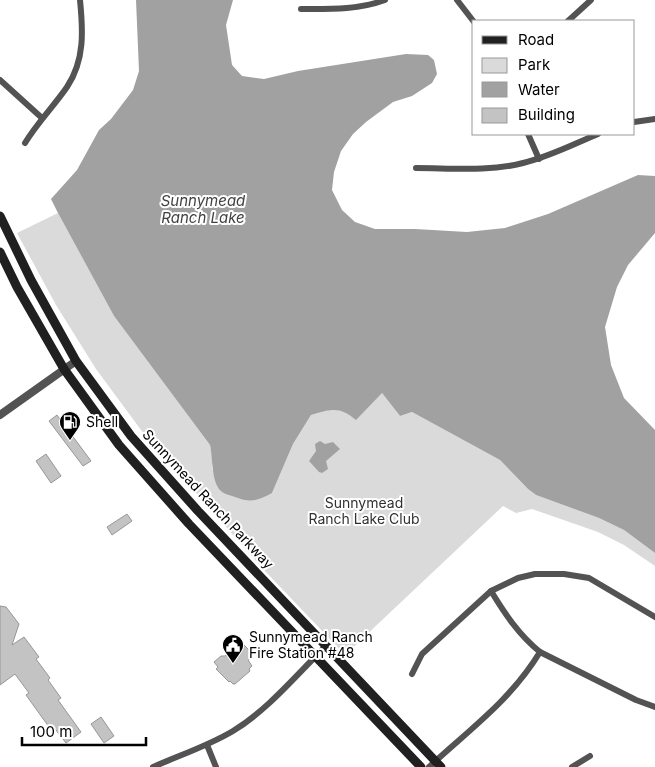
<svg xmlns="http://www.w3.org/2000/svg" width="655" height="767" viewBox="0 0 655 767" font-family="Inter,sans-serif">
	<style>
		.green { fill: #dadada }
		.water { fill: #a1a1a1 }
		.building { fill: #c3c3c3; stroke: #979797 }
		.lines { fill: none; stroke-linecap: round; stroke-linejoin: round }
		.minor { stroke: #535353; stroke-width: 6 }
		.tertiary { stroke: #535353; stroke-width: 8 }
		.secondary { stroke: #202020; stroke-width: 9 }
		.labels { text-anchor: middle; stroke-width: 4; stroke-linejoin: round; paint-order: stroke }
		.poi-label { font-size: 14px; fill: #000; stroke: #fff; text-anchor: start }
		.street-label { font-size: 14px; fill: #000; stroke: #fff }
		.park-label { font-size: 14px; fill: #313131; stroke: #fff }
		.water-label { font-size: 15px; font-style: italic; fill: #424242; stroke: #fff }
	</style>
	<rect width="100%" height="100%" fill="#fff"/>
	<path class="green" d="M58,213L114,316L210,445L212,454V468L218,488L272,493L293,444L311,415L334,409L346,412L382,393L400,416L412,412L500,460L528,489L536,495L599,518L624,530L655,553V566L624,545L598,532L532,509L516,513L503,506L345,655L266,572L144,434L96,369L56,305L17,233Z"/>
	<g class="water">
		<path d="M136,0H233L226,25L232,65L242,76L264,79L298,71L406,54L428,55L434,60L437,74L432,83L412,96L393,102L366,122L353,134L341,151L334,172L332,190L342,210L355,222L375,229H415L467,232L505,228L548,214L638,175L655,176V233L628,265L617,287L605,327L611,365L624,398L655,430V553L624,530L599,518L536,495L528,489L500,460L412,412L400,416L382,393L356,420C339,406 332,409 311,415L293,444L272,493C257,501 251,503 235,497C230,495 224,494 221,491C211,482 213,457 210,445L114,316L58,213L51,199L77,170L99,130L111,119L133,90L139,71Z"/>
		<path d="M320,441L325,444L333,442L340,449L326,461L328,469L322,473L319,472L309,461L316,451L315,444Z"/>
	</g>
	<g class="building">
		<path d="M57,415L91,461L83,466L49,421Z"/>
		<path d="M46,454L61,476L51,483L36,461Z"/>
		<path d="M127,514L132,521L112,535L107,527Z"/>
		<path d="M0,606L6,607L19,624L12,645L24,637L39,657L36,659L50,678L48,680L61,698L58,700L81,732L66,743L52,725L49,727L26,695L29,693L15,674L0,685Z"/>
		<path d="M243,644L251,652L249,654L252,656L248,660L252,666L249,669L250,671L235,684H233L230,681L229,682L216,669L218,667L214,662L221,656H225L234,648L238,646L239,648Z"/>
		<path d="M101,717L114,736L104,743L91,724Z"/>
	</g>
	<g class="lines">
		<g class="minor">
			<path d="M457,0L474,22"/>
			<path d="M301,9C329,9 358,10 385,0"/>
			<path d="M568,21L591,0"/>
			<path d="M0,80L42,118"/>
			<path d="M634,122L655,119"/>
			<path d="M528,134L539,159"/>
			<path d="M25,143C37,123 54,106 67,87C85,60 83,30 80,0"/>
			<path d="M416,168C450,168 489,172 523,163C549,157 574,144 598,134"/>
			<path d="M491,591C505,614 519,635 540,652L636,700L655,707"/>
			<path d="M412,674L422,654L491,591L518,578L535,574H564L589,578L655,617"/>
			<path d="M207,745L216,767"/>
			<path d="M153,767C180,755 208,746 233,731C269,709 297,674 326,646"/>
			<path d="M429,767C470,729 510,701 540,652"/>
			<path d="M572,767L590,756"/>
		</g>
		<path class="tertiary" d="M0,415L76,361"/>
		<g class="secondary">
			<path d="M0,216L31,280L76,361L131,436L198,511L441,767"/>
			<path d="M0,252L17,287L64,369L119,445L189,524L421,767"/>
		</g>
	</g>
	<defs>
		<g id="fuel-pin" transform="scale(1.125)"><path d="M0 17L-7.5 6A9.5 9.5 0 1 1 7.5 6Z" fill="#000" stroke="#fff"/><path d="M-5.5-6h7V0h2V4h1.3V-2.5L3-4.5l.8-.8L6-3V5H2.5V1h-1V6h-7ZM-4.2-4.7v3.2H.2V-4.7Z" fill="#fff"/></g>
		<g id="civic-pin" transform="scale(1.125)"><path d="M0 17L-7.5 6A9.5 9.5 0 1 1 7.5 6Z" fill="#000" stroke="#fff"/><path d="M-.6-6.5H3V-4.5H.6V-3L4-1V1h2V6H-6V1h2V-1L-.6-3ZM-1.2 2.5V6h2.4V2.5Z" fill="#fff"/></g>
	</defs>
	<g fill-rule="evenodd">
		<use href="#fuel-pin" x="70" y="422"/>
		<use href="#civic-pin" x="233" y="645"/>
	</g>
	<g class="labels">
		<g class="poi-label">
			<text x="86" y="427">Shell</text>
			<text x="249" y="642">Sunnymead Ranch<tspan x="249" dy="16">Fire Station #48</tspan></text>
		</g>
		<g class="street-label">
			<text transform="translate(208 499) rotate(47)" y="5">Sunnymead Ranch Parkway</text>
		</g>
		<g class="park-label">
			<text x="364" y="508">Sunnymead<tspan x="364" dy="16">Ranch Lake Club</tspan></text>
		</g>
		<g class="water-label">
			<text x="203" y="206">Sunnymead<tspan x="203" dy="17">Ranch Lake</tspan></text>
		</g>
	</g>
	<rect x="472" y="20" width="162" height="115" fill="#ffffff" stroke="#999999"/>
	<rect x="482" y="36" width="25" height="8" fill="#202020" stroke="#999999"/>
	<text x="518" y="45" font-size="15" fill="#000000">Road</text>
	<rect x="482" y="58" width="25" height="15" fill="#dadada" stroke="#999999"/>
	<text x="518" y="70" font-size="15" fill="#000000">Park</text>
	<rect x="482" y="82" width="25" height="15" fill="#a1a1a1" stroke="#999999"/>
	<text x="518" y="95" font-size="15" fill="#000000">Water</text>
	<rect x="482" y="108" width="25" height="15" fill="#c3c3c3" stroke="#999999"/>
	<text x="518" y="120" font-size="15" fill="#000000">Building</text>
	<path d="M22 737v8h124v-8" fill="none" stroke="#000000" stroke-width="2.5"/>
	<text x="30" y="737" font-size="15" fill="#000000" stroke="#ffffff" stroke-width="4" paint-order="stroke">100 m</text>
</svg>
